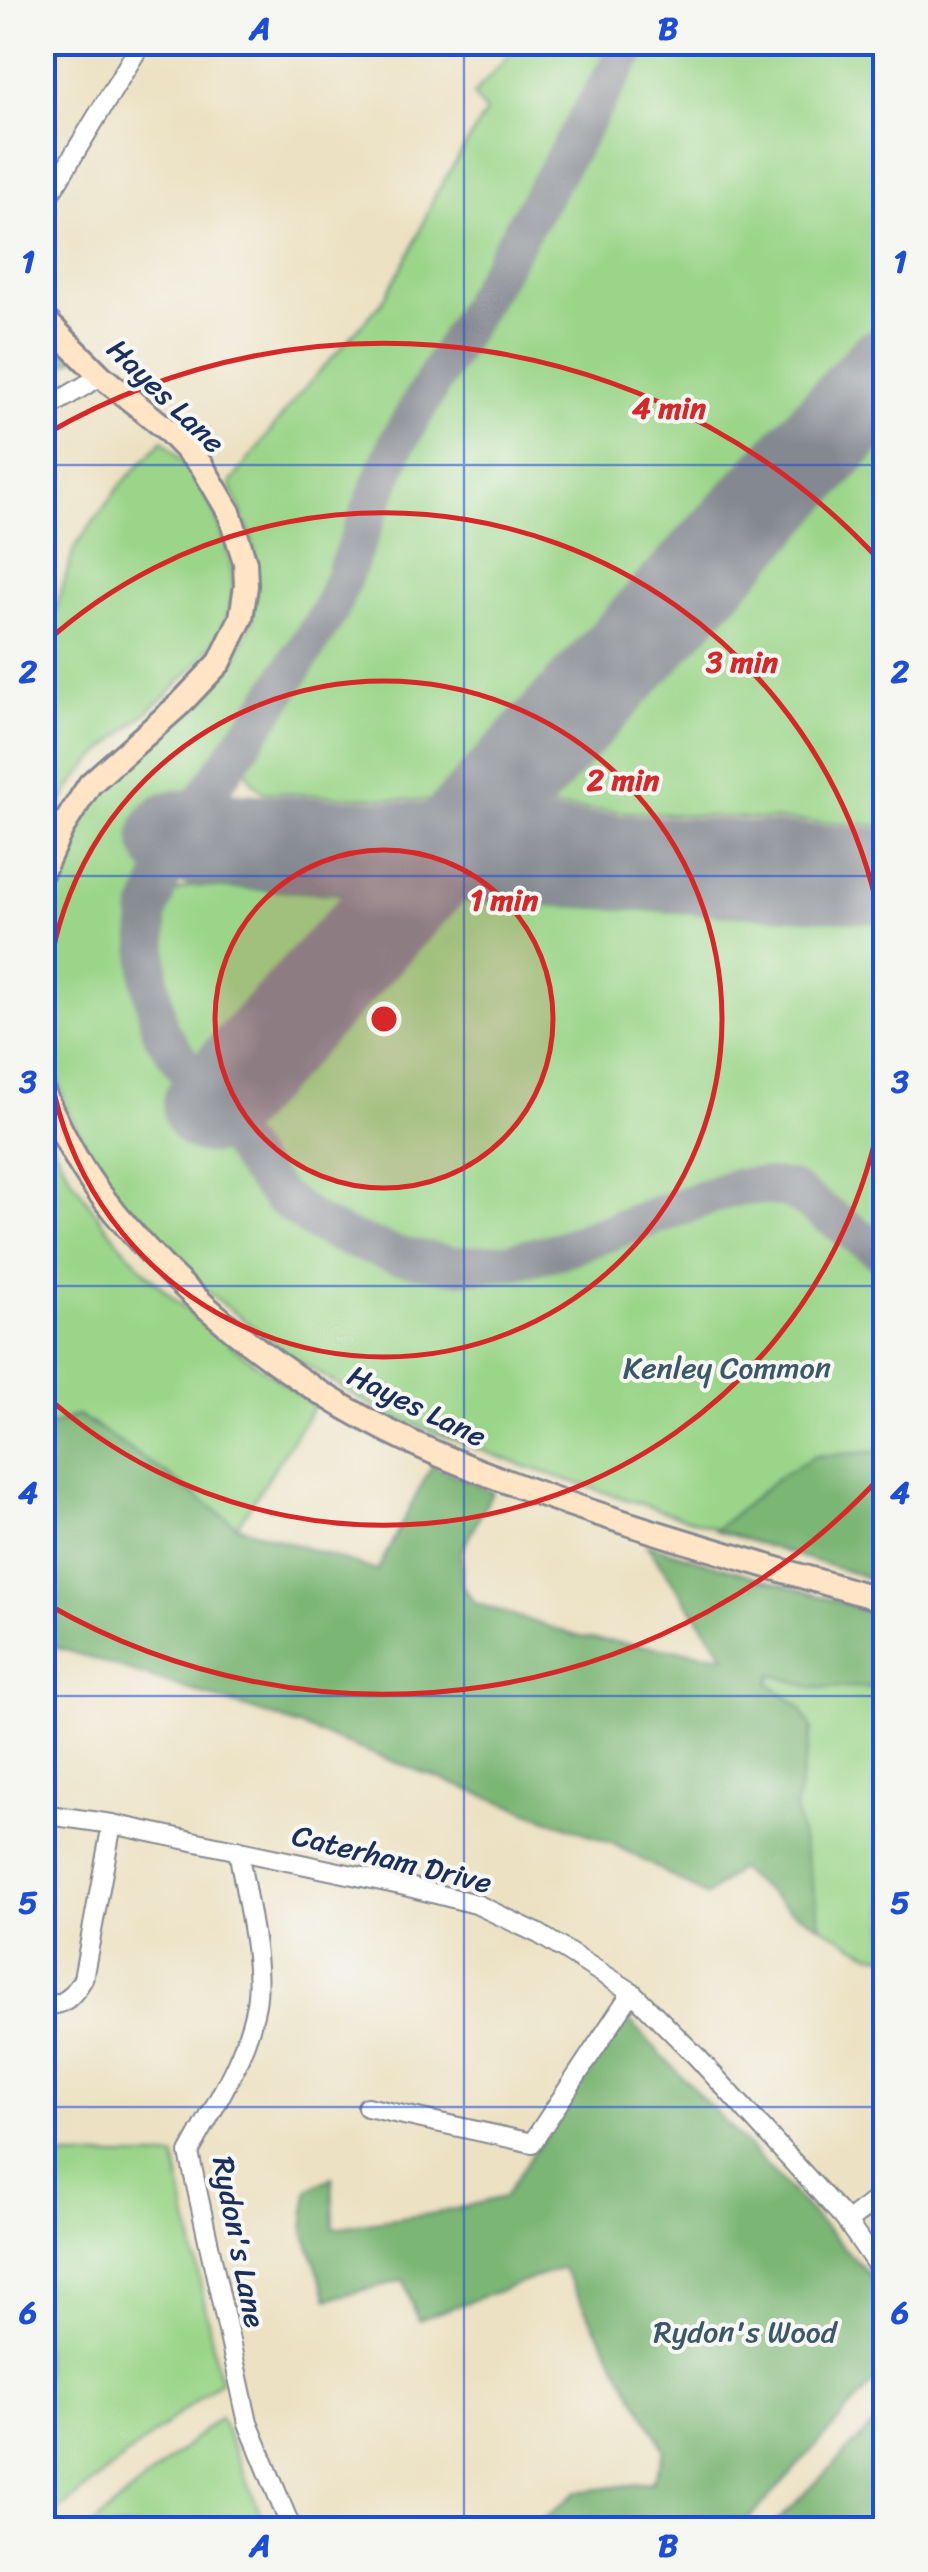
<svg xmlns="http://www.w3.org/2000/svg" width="928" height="2572" viewBox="0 0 928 2572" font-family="Sriracha,sans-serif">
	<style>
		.green { fill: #9bd589; stroke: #5b8274; stroke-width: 2.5 }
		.forest { fill: #7cb675; stroke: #4c726a; stroke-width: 2.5 }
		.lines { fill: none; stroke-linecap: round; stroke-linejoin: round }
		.taxiway { stroke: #848890; stroke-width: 38 }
		.runway { stroke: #848890; stroke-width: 95 }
		.street-casing { stroke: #848890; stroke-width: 22 }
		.secondary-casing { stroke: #848890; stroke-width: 28 }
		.street { stroke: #fff; stroke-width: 18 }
		.secondary { stroke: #ffe4c6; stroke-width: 22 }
		.grid { fill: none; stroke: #1d4ed8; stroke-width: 2.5; stroke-opacity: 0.55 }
		.ring { fill: none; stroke: #d62828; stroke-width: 5 }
		.labels { text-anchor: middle; stroke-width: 8; stroke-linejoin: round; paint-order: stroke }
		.street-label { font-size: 30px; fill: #1b2f5e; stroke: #f6f6f2 }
		.park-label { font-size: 30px; fill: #3b5869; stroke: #f6f6f2 }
		.centre { fill: #d62828; stroke: #f6f6f2; stroke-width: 5 }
		.ring-label { font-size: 30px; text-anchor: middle; font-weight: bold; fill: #d62828; stroke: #f6f6f2; stroke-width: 8; stroke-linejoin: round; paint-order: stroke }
		.neatline { fill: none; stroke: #1d4ed8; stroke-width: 4 }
		.grid-label { font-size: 32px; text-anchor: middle; font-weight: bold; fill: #1d4ed8 }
	</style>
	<rect width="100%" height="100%" fill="#f6f6f2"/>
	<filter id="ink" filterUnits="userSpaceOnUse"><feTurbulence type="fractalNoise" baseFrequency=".01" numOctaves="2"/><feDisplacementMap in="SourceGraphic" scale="20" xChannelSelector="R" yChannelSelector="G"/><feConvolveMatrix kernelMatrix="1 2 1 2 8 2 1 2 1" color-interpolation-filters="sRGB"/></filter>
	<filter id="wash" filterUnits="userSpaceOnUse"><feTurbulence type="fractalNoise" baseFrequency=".0048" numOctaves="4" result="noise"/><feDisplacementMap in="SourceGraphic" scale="40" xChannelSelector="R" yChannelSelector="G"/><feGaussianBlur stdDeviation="2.25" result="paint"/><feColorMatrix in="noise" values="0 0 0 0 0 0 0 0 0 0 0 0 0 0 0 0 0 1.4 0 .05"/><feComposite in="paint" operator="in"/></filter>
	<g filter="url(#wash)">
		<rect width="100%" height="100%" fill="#ece1c2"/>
		<g class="green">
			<path d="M520,43H618L390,437L322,605L179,810L155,860L140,912V977L152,1036L247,1173L273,1202L311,1229L345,1247L394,1263L452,1273L511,1271L564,1260L732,1198L761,1196L791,1200L885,1264V1583L518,1464L382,1412L291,1356L209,1293L151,1240L109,1186L69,1113L43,1038V916L56,873L76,832L108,783L209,694L237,656L253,619L257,583L254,546L230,484L296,398L382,302L413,247L434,197L486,112L473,95Z"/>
			<path d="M646,43H885V826L264,792C243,778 243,762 254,741L343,617L414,440Z"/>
			<path d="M163,440C192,471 213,501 225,543C229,556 234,573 233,588C228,661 132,718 86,768C68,787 54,815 43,839V650L75,547L120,486Z"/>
			<path d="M190,886L885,923V1235L800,1176L757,1173L726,1175L561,1236L521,1248L462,1254L411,1246L352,1229L304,1200L277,1173L247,1138L173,1029L159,958L163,906L175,892Z"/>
			<path d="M42,1125C68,1178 108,1234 150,1276C198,1325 259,1365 314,1406L237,1526L165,1473L78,1415L50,1426L43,1434Z"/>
			<path d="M646,1544L885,1616V1956L871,1954L788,1908L726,1656Z"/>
			<path d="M43,2157H175L220,2381L43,2523Z"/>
			<path d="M220,2417L267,2529H88Z"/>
		</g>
		<g class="forest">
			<path d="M43,329L75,359L55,369L65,387L43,401Z"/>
			<path d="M78,1415L165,1473L237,1526L377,1571L432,1465L492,1492L461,1552L462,1585L475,1603L583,1638L725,1656L646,1544L885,1616V1692L867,1687L813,1688L772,1674L769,1683L800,1707L812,1729L795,1808L822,1926L788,1908L738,1869L707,1896L614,1844L272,1716L43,1643V1434L50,1426Z"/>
			<path d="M885,1451V1583L715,1530L779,1477L815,1456Z"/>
			<path d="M625,2016L881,2287L885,2285V2370L749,2519L724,2530L531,2529L577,2492L652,2482L665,2450L562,2268L418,2320L404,2280L328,2299L304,2231L308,2190L332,2177L334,2228L443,2212L504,2197Z"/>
			<path d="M885,2413V2529H770Z"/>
		</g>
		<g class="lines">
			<path class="taxiway" d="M632,42L397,443L330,610L277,694L177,837L148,915L150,980L160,1031L253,1166L279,1196L317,1224L347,1238L396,1255L455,1265L508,1262L560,1250L732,1188L760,1186L790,1189L886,1255"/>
			<g class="runway">
				<path d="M177,837L886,876"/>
				<path d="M210,1107L886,374"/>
			</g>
		</g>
	</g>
	<g filter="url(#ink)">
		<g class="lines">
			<g class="street-casing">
				<g id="street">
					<path d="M42,207L142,42"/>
					<path d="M42,411L101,376"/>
					<path d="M42,1814L112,1824L405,1886L476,1904L539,1934L632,1992L698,2058L844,2218L884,2275"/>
					<path d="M238,1850C245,1892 263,1965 256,2004C246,2058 214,2106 189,2153L248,2423L292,2530"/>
					<path d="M42,2005C64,2007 73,1996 83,1979L112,1824"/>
					<path d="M367,2107L532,2143L632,1992"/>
					<path d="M847,2222L886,2192"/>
				</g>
			</g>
			<g class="secondary-casing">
				<g id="secondary">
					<path d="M42,317L101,376L165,428L202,466L229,512L245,562L246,586L241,618L220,662L180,704L90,784L62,828L42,872"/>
					<path d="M42,1090C58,1124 74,1159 97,1190C184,1304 307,1399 440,1455C582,1515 738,1557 886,1601"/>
				</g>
			</g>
			<use href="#street" class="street"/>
			<use href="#secondary" class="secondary"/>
		</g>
	</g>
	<path class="grid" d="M464,42V2530M42,465H886M42,876H886M42,1286H886M42,1696H886M42,2107H886"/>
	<circle cx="384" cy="1019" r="169" fill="#d62828" fill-opacity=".12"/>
	<g class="ring">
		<circle cx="384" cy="1019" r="169"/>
		<circle cx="384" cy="1019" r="338"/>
		<path d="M885 1089A506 506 0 0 1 45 1395M45 643A506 506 0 0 1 885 949"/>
		<path d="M882 1475A675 675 0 0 1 47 1604M46 434A675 675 0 0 1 882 563"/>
	</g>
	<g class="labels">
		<g class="street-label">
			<text transform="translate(166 396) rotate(44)" y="10">Hayes Lane</text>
			<text transform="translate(417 1406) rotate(26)" y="10">Hayes Lane</text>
			<text transform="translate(392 1859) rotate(14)" y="10">Caterham Drive</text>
			<text transform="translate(239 2242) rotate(79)" y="10">Rydon's Lane</text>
		</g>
		<g class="park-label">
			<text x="727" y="1378">Kenley Common</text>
			<text x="745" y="2342">Rydon's Wood</text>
		</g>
	</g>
	<circle cx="384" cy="1019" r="15" class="centre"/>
	<g class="ring-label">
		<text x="669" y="418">4 min</text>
		<text x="742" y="672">3 min</text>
		<text x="623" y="790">2 min</text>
		<text x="504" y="910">1 min</text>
	</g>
	<rect width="928" height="2572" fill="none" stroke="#f6f6f2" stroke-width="110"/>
	<rect x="55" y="55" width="818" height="2462" class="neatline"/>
	<g class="grid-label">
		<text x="260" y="39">A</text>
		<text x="668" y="39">B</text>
		<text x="28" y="272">1</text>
		<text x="900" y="272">1</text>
		<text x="28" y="682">2</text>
		<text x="900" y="682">2</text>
		<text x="28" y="1092">3</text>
		<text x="900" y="1092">3</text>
		<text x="28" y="1503">4</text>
		<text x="900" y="1503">4</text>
		<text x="28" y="1913">5</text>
		<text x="900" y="1913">5</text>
		<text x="28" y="2323">6</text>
		<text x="900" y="2323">6</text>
		<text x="260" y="2556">A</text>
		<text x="668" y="2556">B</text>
	</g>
</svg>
